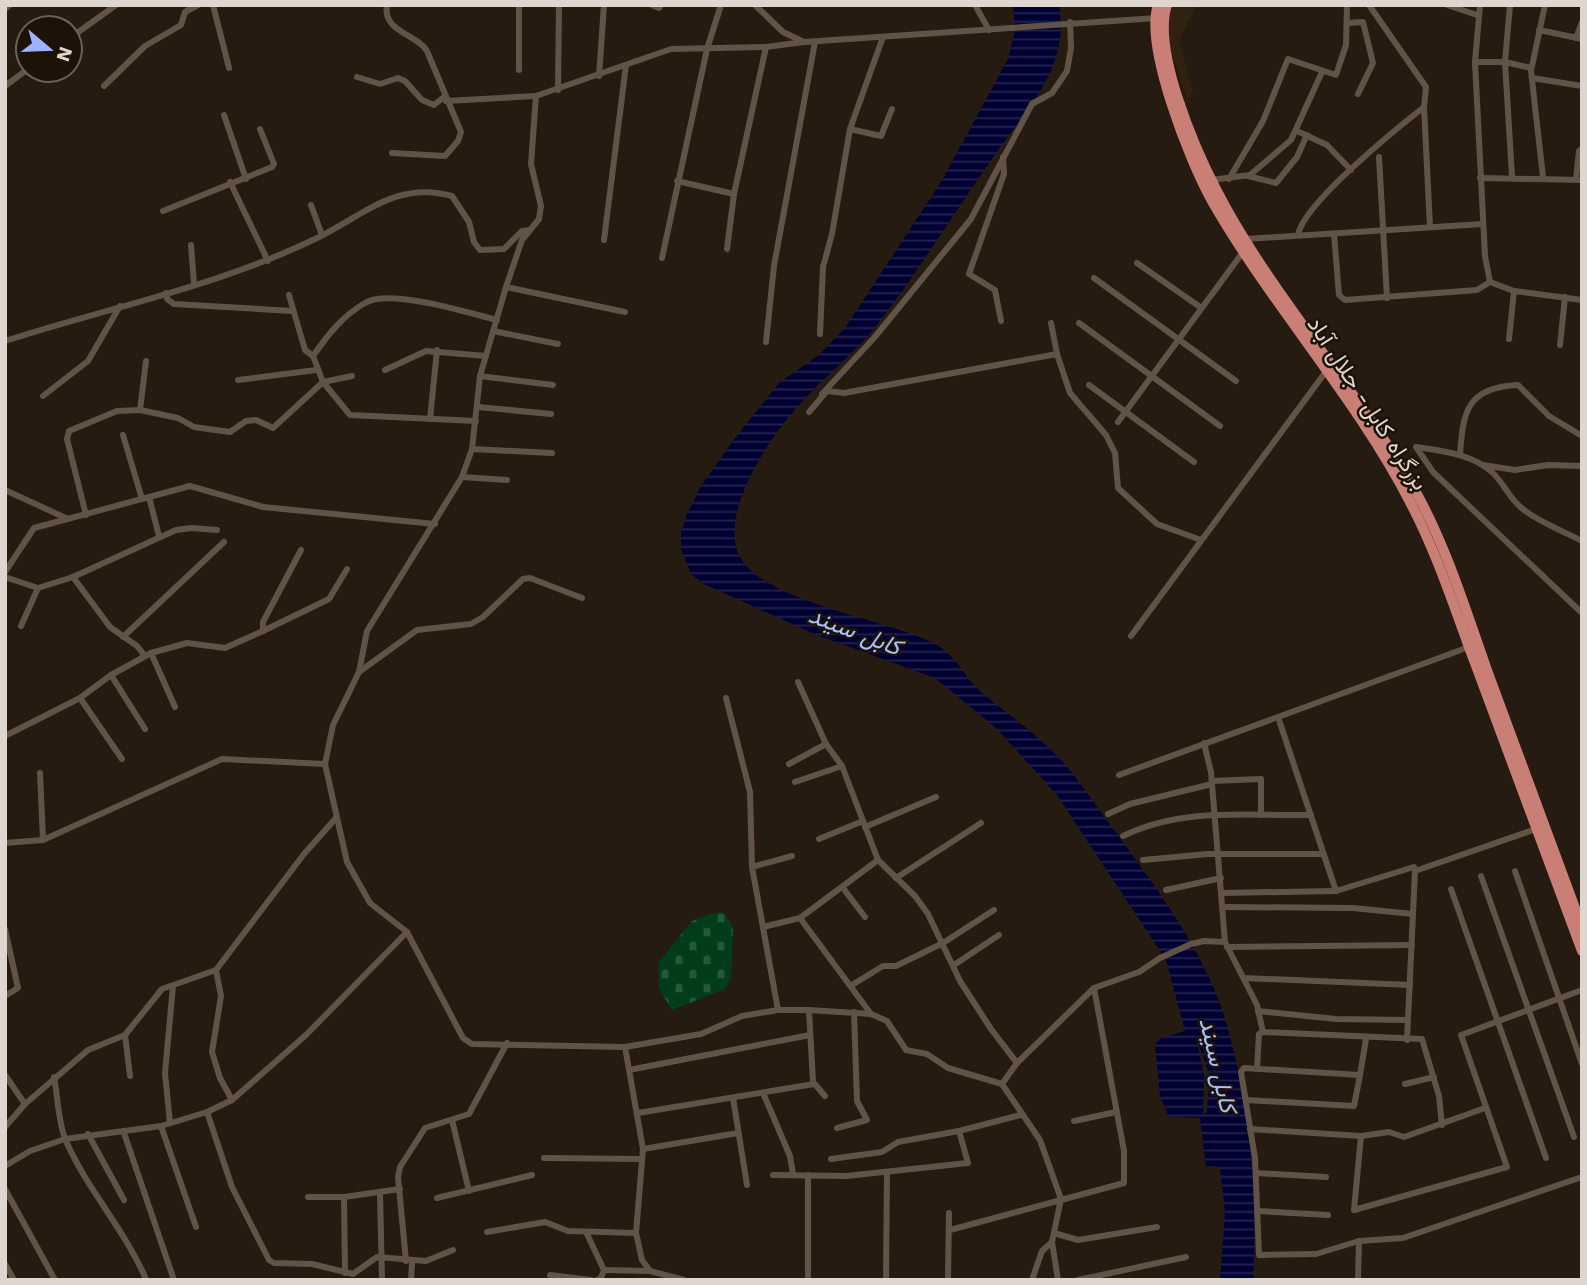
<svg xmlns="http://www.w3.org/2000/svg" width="1587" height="1285" viewBox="0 0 1587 1285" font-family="'Work Sans',Vazirmatn,sans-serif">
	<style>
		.built { fill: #312110 }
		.cemetery { fill: url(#cemetery-stones) }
		.water { fill: url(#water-rules); fill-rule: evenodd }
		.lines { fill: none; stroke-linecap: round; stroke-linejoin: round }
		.minor { stroke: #615447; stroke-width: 6 }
		.highway { stroke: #ca7f76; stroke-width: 10 }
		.labels { text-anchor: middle; stroke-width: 5; stroke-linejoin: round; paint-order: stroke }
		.street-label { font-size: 23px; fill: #dfd7cf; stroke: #1d1207 }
		.water-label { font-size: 24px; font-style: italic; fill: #a4c1fe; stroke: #1d1207 }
	</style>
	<defs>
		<pattern id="cemetery-stones" width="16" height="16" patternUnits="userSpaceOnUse" patternTransform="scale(1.75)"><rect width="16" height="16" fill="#003d18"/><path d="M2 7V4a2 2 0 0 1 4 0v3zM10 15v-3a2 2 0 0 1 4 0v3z" fill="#255839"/></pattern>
		<pattern id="water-rules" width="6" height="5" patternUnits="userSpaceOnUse" patternTransform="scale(1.75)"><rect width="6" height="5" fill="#003"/><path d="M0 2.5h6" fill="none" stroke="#252450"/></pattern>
	</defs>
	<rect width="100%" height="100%" fill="#261b10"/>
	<path class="built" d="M1170,5H1196L1179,40L1193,93L1187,98L1168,42Z"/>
	<path class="cemetery" d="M713,913H724L733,927L731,979L725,989L672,1010L659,988L658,963L692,921Z"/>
	<path class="water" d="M1013,5H1059C1070,68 1028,107 994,156C953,214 917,274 873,330C850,357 822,379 799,405C770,437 723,506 737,550C753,602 892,619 937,645C957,657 965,678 981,692C1009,715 1038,735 1062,761C1078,779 1092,800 1106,819C1150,879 1205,950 1226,1022C1250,1104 1258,1194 1253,1280H1220L1225,1212L1220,1167L1206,1166L1200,1118L1169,1117L1160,1097L1155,1044L1160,1039L1185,1031L1166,960L1057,795L996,728L935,678L814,634L704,584L691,574L681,549V533L687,514L701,486L735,438L780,382L819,355L845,328L941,182L1008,59L1015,30ZM1197,1041L1209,1073L1207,1112L1203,1115L1204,1075Z"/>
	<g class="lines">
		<g class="minor">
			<path d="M213,5L229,68"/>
			<path d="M387,5C382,32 417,34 427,51L461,132L458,141L445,156L392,153"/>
			<path d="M652,5L659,8L661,5"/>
			<path d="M755,5L783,32L804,42L1157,18"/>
			<path d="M975,5L989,30"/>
			<path d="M1369,5L1426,87L1424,107L1430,227"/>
			<path d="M1447,5L1477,15"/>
			<path d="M1480,5L1475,62L1485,256L1490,282L1514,291L1582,300"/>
			<path d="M1510,5L1505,62L1512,176"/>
			<path d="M5,9L10,5"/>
			<path d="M1347,23L1363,22L1373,63L1358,94"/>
			<path d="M1539,30L1582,39"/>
			<path d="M70,38L116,5"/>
			<path d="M1576,38L1582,22"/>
			<path d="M1475,62H1505L1531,68"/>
			<path d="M519,70V5"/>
			<path d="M599,76L604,5"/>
			<path d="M357,77L380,84L398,78L405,81L422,100L434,105L444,97"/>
			<path d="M1532,78L1582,86"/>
			<path d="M5,86L28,69"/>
			<path d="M104,86L145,46L181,25L185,12L198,5"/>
			<path d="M558,90L559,5"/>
			<path d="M446,101L536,96"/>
			<path d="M224,115L246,179"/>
			<path d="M850,129L881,136L892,109"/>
			<path d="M1297,131L1327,145L1351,170"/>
			<path d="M1379,157L1387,298"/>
			<path d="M1248,176L1276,183L1297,157L1307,135"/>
			<path d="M1543,177L1531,71L1545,5"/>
			<path d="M1480,178L1582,180"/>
			<path d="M1229,179L1263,121L1288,59L1336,75L1346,45L1347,5"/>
			<path d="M1576,179L1579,151L1582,148"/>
			<path d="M1211,180L1250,175L1291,140L1322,72"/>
			<path d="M677,181L734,194"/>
			<path d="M230,182L268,261"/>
			<path d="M311,205L322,235"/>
			<path d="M163,211L272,167L274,164L260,129"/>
			<path d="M1334,234L1339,295L1345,300L1477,290L1490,282"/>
			<path d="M1298,235C1303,204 1396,129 1424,107"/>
			<path d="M1245,239L1483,224"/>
			<path d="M604,240L626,65"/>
			<path d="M191,245L194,284"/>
			<path d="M727,249L734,194L766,47"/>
			<path d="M662,258L707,49L721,5"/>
			<path d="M1137,263L1200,307"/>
			<path d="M1094,278L1236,381"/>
			<path d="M506,287L625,312"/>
			<path d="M166,293L167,299L174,304L292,311"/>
			<path d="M289,295L305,350L313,356"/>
			<path d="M1001,321L995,290L969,274L1004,174L1003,157"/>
			<path d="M1051,323L1057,354L1070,393L1106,435L1115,453L1118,488L1157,524L1201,540"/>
			<path d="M1079,323L1220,426"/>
			<path d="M493,331L558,344"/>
			<path d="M820,334L823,267L832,234L850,129L883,37"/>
			<path d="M1509,339L1514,291"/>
			<path d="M5,341C110,307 220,286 319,237C365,214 397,181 452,196L469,222L474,242L480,250L504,249L522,231L530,230"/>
			<path d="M766,342L774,266L815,42"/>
			<path d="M1560,345L1565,297"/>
			<path d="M385,370L426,351L486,356"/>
			<path d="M480,376L553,385"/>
			<path d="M238,380L316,370"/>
			<path d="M1089,385L1194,462"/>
			<path d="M822,394L874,338L971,219L1032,104L1052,93L1067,71L1071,48L1070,22"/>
			<path d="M43,396L88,361L120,306"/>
			<path d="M478,407L551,414"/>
			<path d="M140,410L146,361"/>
			<path d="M809,412L827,391L844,393L1057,354"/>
			<path d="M430,419L437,350"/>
			<path d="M476,421L350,415L323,382L313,356C327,336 342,316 365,303C389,288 469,313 497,320"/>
			<path d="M1118,422L1243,252"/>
			<path d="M123,435L142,499"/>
			<path d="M472,449L552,453"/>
			<path d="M1460,455C1463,413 1466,387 1518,385L1549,416L1582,436"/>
			<path d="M1483,465L1515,470L1548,465L1582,466"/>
			<path d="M462,477L507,480"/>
			<path d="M5,490L68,519"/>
			<path d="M149,497L159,536"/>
			<path d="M86,515L67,439L69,431L117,411L140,410L178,418L194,427L230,432L246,421L256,420L273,428L323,382L352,376"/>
			<path d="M1582,541C1563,531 1541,523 1524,510C1510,500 1505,485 1493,473C1473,454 1442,451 1416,447L1433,472L1582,613"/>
			<path d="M5,572L34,528L190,486L263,507L435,524"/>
			<path d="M5,577L38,588L73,577L176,530L192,528L217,530"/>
			<path d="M73,577L110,627L137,646L145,656"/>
			<path d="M21,626L38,588"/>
			<path d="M263,631V622L301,550"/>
			<path d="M1131,636L1327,370"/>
			<path d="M123,637L224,542"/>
			<path d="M151,653L175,707"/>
			<path d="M359,672L417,630L471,624L483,617L523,579L530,578L582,598"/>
			<path d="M111,675L145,729"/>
			<path d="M798,682L826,744L842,766L878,860L915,896L928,914L960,981L991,1029L1017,1063"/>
			<path d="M80,698L122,759"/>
			<path d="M726,698L750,792L752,867L778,1010"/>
			<path d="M1278,717L1469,647"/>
			<path d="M5,736L80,698L111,675L151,653L187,643L225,648L263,631L329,599L347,569"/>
			<path d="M1204,743L1211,772L1225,942L1257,1005L1263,1032L1422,1039L1439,1096L1442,1125"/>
			<path d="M789,764L826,744"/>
			<path d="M40,773L43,840"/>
			<path d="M1119,775L1278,717L1336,891L1414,867L1415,871"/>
			<path d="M1212,781L1261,779V815"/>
			<path d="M795,782L842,766"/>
			<path d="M1108,814L1130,804L1212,784"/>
			<path d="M865,827L936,797"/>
			<path d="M1123,836C1182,807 1247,816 1311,815"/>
			<path d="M819,839L863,821"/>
			<path d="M5,843L43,840L222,759L325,764"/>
			<path d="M1143,860L1208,854H1323"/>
			<path d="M752,867L792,856"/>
			<path d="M1515,871L1582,1064"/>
			<path d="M1481,876L1574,1137"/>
			<path d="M896,878L981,823"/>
			<path d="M843,888L865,917"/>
			<path d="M1451,889L1546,1158"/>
			<path d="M1166,890L1221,878"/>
			<path d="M1222,893L1336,891"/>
			<path d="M1223,907L1353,908L1413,914"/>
			<path d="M800,918L871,1014"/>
			<path d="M763,927L800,918L878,860"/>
			<path d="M5,929L18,988L5,996"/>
			<path d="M407,932L463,1038L472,1044L625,1047L701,1034L742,1016L778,1010H809L871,1014L887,1021L906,1050L927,1054L948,1068L1002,1084"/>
			<path d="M1227,947L1412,945"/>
			<path d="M954,965L999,935"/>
			<path d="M216,970L221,996L212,1052L220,1078L232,1100"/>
			<path d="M1244,978L1410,985"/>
			<path d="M852,985L883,966H896L943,943L994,910"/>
			<path d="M809,1010L813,1082L825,1096"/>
			<path d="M1258,1011L1336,1019L1407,1020"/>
			<path d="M125,1035L130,1076"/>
			<path d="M1407,1040L1415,871L1539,828"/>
			<path d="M625,1047L643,1149L636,1233L642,1260L650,1271L684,1280"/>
			<path d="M1257,1069L1259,1034L1263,1032"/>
			<path d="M629,1070L810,1035"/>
			<path d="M5,1075L25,1104"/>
			<path d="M54,1077C58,1097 58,1123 66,1141C87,1189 124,1229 145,1277"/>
			<path d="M1405,1084L1434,1077"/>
			<path d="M763,1093L790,1156L793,1174"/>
			<path d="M733,1098L747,1185"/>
			<path d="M1246,1100L1354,1106L1360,1075"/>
			<path d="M207,1112L232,1187L269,1260L274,1263L312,1264L353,1274L377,1257L426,1261L453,1250"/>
			<path d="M638,1113L814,1084"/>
			<path d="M452,1120L469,1191"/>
			<path d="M1074,1121L1116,1112"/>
			<path d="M170,1123L165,1073L173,986"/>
			<path d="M161,1126L196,1227"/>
			<path d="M5,1127L25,1104L88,1050L125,1035L162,989L216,970L304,854L336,818"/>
			<path d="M837,1128L867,1120L857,1101L854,1012"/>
			<path d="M1250,1129L1361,1136L1389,1132L1404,1137L1485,1108"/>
			<path d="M124,1133L174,1280"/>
			<path d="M88,1134L124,1200"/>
			<path d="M1361,1136L1354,1210L1507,1167L1461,1035L1582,990"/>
			<path d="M643,1149L738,1133"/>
			<path d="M544,1158L642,1159"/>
			<path d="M831,1159L882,1152L898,1142L959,1131L1020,1115"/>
			<path d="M5,1166L30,1151L65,1139L161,1126L207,1112L232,1100L306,1035L407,932L370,903L347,862L325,764L333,725L359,672L367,631L462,477L472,449L480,376L506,287L522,240L539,219L541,206L531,164L536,96L671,49L766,47L804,42"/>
			<path d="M1256,1173L1326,1177"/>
			<path d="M773,1175L846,1176L968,1163L959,1131"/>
			<path d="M5,1189L55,1280"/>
			<path d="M380,1192L382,1280"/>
			<path d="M308,1197H344L400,1189"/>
			<path d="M344,1197L345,1273"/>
			<path d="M437,1198L532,1175"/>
			<path d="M1258,1211L1328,1215"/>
			<path d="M950,1230L1124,1183V1151L1094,988"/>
			<path d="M487,1232L545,1222L568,1231L636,1233"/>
			<path d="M586,1232L604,1270L601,1278L597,1280"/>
			<path d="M1054,1233L1078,1240L1157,1227"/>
			<path d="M1359,1241L1403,1238L1582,1177"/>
			<path d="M406,1261L398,1177L400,1167L425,1128L469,1114L507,1043"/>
			<path d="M5,1264L14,1280"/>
			<path d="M604,1270L650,1271"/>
			<path d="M550,1275L591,1280"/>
			<path d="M411,1280L412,1262"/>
			<path d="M808,1280V1175"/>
			<path d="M886,1280L887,1172"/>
			<path d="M948,1280L949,1213"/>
			<path d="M1032,1280L1042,1251L1052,1242"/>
			<path d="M1058,1280L1052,1242L1061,1199L1040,1140L1002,1084L1017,1063L1094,988L1139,972L1160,958L1191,944L1204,941L1225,942"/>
			<path d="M1078,1280L1186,1257"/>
			<path d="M1358,1280L1359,1241L1316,1254L1259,1255L1255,1158L1241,1072L1244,1068L1360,1075L1366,1039"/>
		</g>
		<g class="highway">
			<path d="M1158,5C1144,46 1190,162 1212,201C1272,306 1357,398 1412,506C1438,556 1455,610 1475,663C1511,759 1546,855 1582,951"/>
			<path d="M1167,5C1152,50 1195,149 1217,191C1273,299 1359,389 1418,496C1448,551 1467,614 1488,673C1519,758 1551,842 1582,927"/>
		</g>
	</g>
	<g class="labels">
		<g class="street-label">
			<text transform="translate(1368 403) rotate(57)" y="8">بزرگراه کابل- جلال آباد</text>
		</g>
		<g class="water-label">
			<text transform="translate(855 631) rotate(21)" y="8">کابل سيند</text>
			<text transform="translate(1218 1065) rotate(77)" y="8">کابل سيند</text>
		</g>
	</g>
	<rect width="1587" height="1285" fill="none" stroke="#dfd7cf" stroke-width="14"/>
	<g transform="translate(49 49) rotate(109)"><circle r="33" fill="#1d1207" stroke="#6b6157" stroke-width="2"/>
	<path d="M0-5L12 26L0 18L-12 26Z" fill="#9fb3fd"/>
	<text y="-10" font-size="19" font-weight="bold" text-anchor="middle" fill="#dfd7cf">N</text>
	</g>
</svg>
